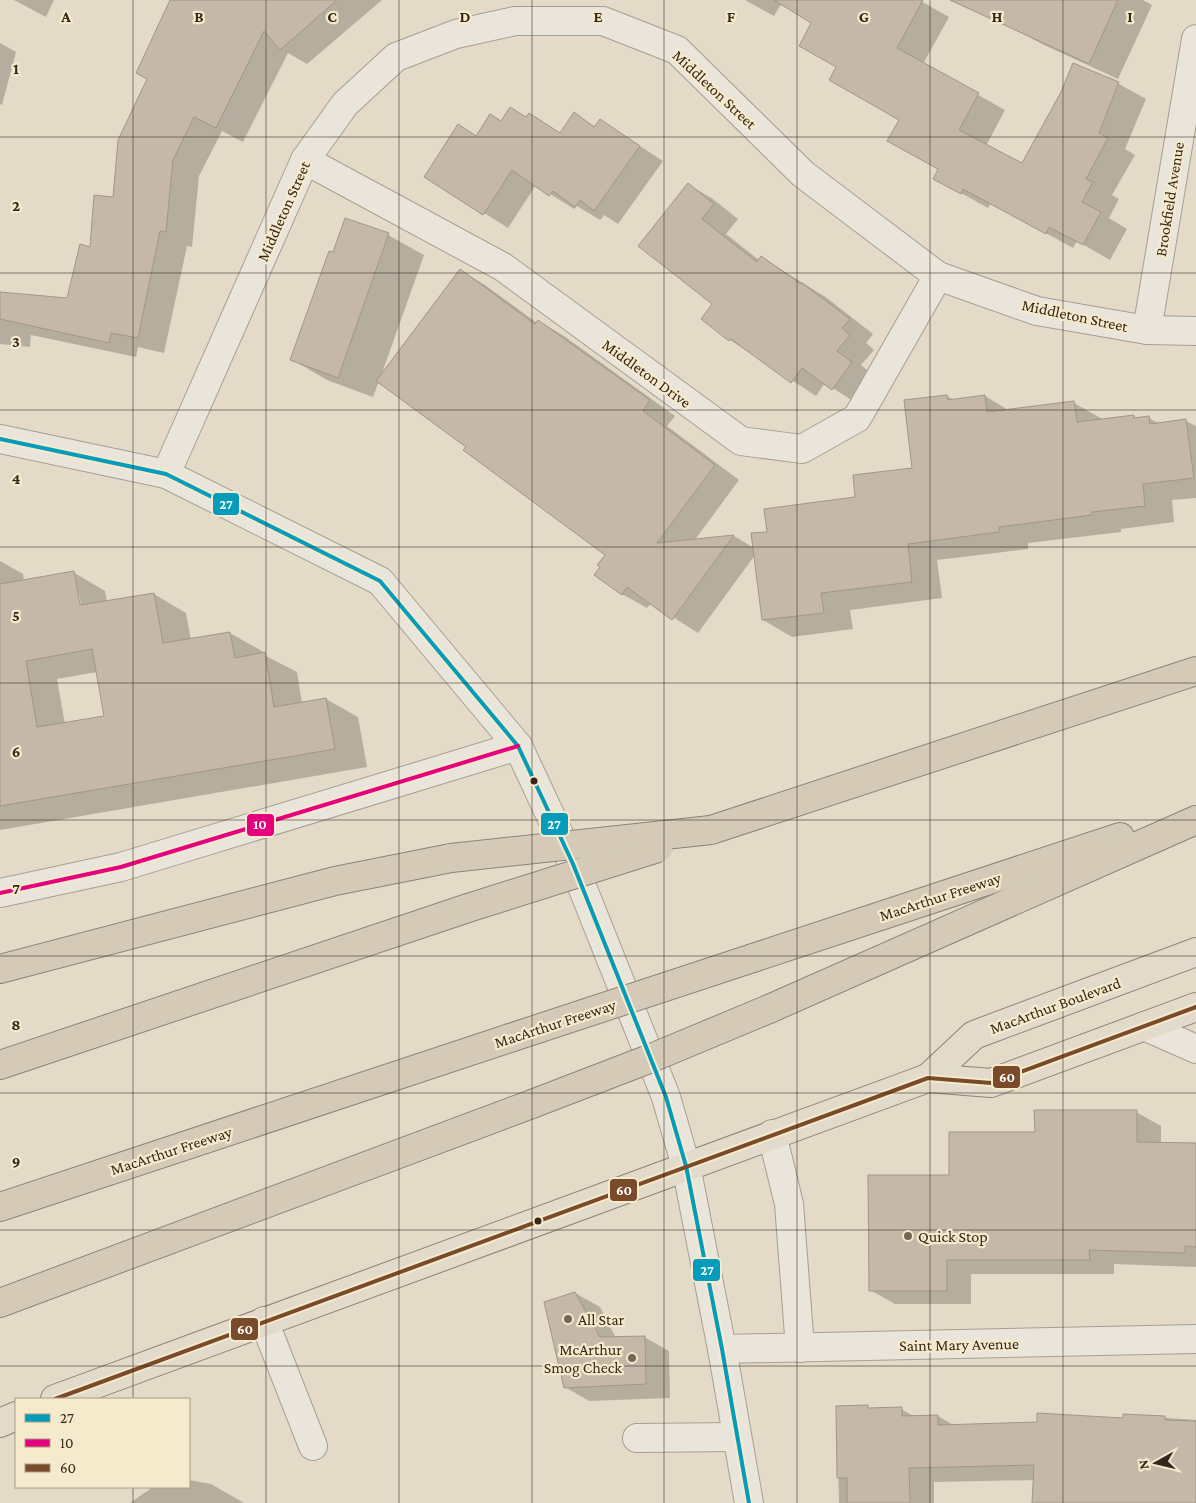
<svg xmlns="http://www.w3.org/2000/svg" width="1196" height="1503" viewBox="0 0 1196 1503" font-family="'Crimson Pro',serif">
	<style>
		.shadow { fill: #0003; fill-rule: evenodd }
		.building { fill: #c6b8a8; stroke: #a29687; fill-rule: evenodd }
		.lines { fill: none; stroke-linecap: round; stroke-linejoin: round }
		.minor-casing { stroke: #a79f92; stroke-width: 30 }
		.major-casing { stroke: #8d8478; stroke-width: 30 }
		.highway-casing { stroke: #8d8478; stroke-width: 30 }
		.minor { stroke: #eae5da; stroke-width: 28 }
		.major { stroke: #e2dbcb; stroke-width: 28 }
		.highway { stroke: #d5cab8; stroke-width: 28 }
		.highway-bridge-casing { stroke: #8d8478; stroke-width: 30; stroke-linecap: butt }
		.highway-bridge { stroke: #d5cab8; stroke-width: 28 }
		.bus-1-casing { stroke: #f6eacc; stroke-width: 8 }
		.bus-2-casing { stroke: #f6eacc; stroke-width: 8 }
		.bus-3-casing { stroke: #f6eacc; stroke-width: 8 }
		.bus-1 { stroke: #059cbc; stroke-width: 4 }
		.bus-2 { stroke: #e5007d; stroke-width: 4 }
		.bus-3 { stroke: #7a4b2a; stroke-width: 4 }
		.grid { fill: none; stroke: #35271b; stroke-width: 1; stroke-opacity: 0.55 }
		.bus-dot { fill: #35271b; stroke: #f6eacc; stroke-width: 2 }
		.poi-dot { fill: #726657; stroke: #f6eacc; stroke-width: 2 }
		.labels { text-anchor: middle; stroke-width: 4.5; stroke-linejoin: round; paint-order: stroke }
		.street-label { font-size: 16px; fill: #35271b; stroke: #f6eacc }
		.poi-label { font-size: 16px; fill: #35271b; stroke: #f6eacc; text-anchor: start }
		.grid-label { font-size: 16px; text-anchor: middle; font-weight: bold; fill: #35271b; stroke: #f6eacc; stroke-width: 4.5; stroke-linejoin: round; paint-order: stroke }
		.line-badge { stroke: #f6eacc; stroke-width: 2 }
		.badge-label { font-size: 14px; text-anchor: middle; font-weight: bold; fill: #fff }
	</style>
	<rect width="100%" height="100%" fill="#e3dac7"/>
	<g class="shadow">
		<path d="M14,0H54L46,17Z"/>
		<path d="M208,0H382L307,64L288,53L243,142L222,131L199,176L192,247L187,246L164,353L138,347L136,357L31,335L30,347L0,344V293L68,300Z"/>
		<path d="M745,0H919L949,17L923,64L1005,110L986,146L1023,165L1062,93L1074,64L1119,84L1146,99L1125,149L1135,155L1112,195L1119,199L1109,218L1127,229L1110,260L1077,241L1073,248L991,203L988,208L934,178L939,169L900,120L838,67L813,22L782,3L774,16Z"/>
		<path d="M1026,0H1143L1152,5L1118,79L1042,44L1013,28Z"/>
		<path d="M0,43L16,52L2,105L0,104Z"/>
		<path d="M529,114L561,133L574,114L596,127L600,120L663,161L618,224L604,215L600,220L577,206L574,209L536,185L508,228L426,176L459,126L477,136L502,122L527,118Z"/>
		<path d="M689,185L713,199L738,219L726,234L759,260L761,257L827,298L873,334L866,343L874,350L861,365L876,377L856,403L825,383L816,396L730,340L714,304Z"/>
		<path d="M388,235L424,255L381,376L460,270L485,285L537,323L539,321L564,336L675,416L667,426L739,480L694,541L734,536L754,548L769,533L857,498L914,469L947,396L954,400L985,396L1010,411L1074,403L1104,420L1134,416L1138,419L1149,418L1160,424L1186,421L1196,426V498L1172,500L1174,522L1121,529V532L1028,543V549L937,560L942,598L850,610L853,629L792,637L763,620L755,555L698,633L651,603L647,608L622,594L606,554L379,381L373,397L327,380L291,359L333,254Z"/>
		<path d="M0,561L23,574L24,581L73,572L105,591L107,602L154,594L186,613L191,640L230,633L262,651V654L297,672L302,703L326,699L358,717L367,767L0,830ZM76,594H79L82,611L80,612ZM97,672L105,717L65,724L57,679Z"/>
		<path d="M1136,1112L1161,1126V1144H1196V1267L1114,1264V1274H971V1304H895L870,1290L950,1176L1036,1133Z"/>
		<path d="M575,1293L600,1307L616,1338L644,1337L669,1351L670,1398L589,1401L565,1387Z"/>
		<path d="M837,1407L901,1409L915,1417L938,1416L955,1426L1124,1419V1415L1196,1420V1503H1034L1035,1480L934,1482V1503H839Z"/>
		<path d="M189,1480L211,1484L244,1503H130L153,1487H189Z"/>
	</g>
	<g class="building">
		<path d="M170,0H337L280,50L264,31L216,128L194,117L173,160L166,232L160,231L138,338L111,333L109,343L0,319V292L67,298L80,244L90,247L94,195L113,197L118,140L147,79L136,73Z"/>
		<path d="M774,0H923L897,48L979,93L959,130L1022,163L1061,92L1073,63L1119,82L1099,133L1108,138L1086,179L1093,182L1082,202L1101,212L1083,245L1049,227L1046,234L963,189L961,194L933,179L938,169L887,141L899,120L829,80L836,67L799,46L811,23Z"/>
		<path d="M950,0H1118L1089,64Z"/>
		<path d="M510,107L526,117L529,113L560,133L574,112L594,127L600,119L640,146L594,211L580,200L575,207L553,191L549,196L512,170L483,215L424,177L458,124L476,136L490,114L501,121Z"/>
		<path d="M688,183L714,204L702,219L757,262L761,256L801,284L802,283L850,319L842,328L850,335L837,351L852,362L832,390L802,368L791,383L731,339L729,341L701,319L712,304L638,246Z"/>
		<path d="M345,218L389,233L338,378L290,360L329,251L333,252Z"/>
		<path d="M460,269L535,324L538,320L650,400L643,411L715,465L657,543L734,535L672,620L627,587L622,595L594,575L600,567L597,565L605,555L463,450L466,447L376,381Z"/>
		<path d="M947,395L948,400L985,395L987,412L1074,401L1077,422L1134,415V418L1149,416L1150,424L1186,419L1194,478L1143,484L1145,506L1092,512V515L999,527V532L908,544L912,582L821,593L824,613L762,620L751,533L767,532L764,509L855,497L853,475L912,468L904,400Z"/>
		<path d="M74,571L80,605L154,593L163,643L230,632L235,658L265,652L274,707L326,698L335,749L0,806V584ZM92,649L104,716L37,727L26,661Z"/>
		<path d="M1034,1110H1137V1142L1196,1143V1247L1185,1246V1253L1089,1250L1090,1260H947V1291H869L868,1175H949V1132H1035Z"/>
		<path d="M575,1292L600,1337L645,1336L646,1384L564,1388L544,1302Z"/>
		<path d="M868,1405V1408L902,1407V1416L938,1415V1425L1037,1422V1413L1123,1418V1414L1165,1416V1420L1196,1421V1503H1032L1034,1465L909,1468L910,1503H847V1478H837L836,1406Z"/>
	</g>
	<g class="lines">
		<g class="minor-casing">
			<g id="minor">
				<path d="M305,160L503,267L741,441L802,449L857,418L938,276"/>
				<path d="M1147,330L1196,39"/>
				<path d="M0,439L166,474L380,581L518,746L573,864L666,1097L686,1166L722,1349L749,1503"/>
				<path d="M166,474L305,160L345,104L396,57L456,34L515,21H603L677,50L803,174L938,276L1037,311L1147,330L1196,331"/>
				<path d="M0,893L121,867L518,746"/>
				<path d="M1144,1026L1196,1049"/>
				<path d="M772,1134L789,1204L800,1348"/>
				<path d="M264,1321L313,1446"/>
				<path d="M722,1349L1196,1339"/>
				<path d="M637,1438L737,1437"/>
			</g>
		</g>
		<g class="major-casing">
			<g id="major">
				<path d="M928,1078L974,1035L1196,952"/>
				<path d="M55,1399L928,1078L991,1083L1196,1007"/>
				<path d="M0,1423L16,1416"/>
			</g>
		</g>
		<g class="highway-casing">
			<g id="highway">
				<path d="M711,830L1196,671"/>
				<path d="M753,958L1120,837"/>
				<path d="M0,969L335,881L451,858"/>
				<path d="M769,1009L1196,820"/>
				<path d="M0,1065L468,908"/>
				<path d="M0,1207L510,1038"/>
				<path d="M0,1303L532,1104"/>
			</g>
		</g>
		<use href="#minor" class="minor"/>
		<use href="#major" class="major"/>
		<use href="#highway" class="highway"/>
		<g class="highway-bridge-casing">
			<g id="highway-bridge">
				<path d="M451,858L711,830"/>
				<path d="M468,908L658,848"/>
				<path d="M510,1038L753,958"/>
				<path d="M532,1104L649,1059L769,1009"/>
			</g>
		</g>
		<use href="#highway-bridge" class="highway-bridge"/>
		<g class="bus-1-casing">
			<path id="bus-1" d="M0,439L166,474L380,581L518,746L573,864L666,1097L686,1166L722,1349L749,1503"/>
		</g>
		<g class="bus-2-casing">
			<path id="bus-2" d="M0,893L121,867L518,746"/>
		</g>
		<g class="bus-3-casing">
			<path id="bus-3" d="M55,1399L928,1078L991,1083L1196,1007"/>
		</g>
		<use href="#bus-1" class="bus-1"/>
		<use href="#bus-2" class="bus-2"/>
		<use href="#bus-3" class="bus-3"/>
	</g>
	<path class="grid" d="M133,0V1399M266,0V1503M399,0V1503M532,0V1503M664,0V1503M797,0V1503M930,0V1503M1063,0V1503M0,137H1196M0,273H1196M0,410H1196M0,547H1196M0,683H1196M0,820H1196M0,956H1196M0,1093H1196M0,1230H1196M0,1366H1196M133,1487V1503"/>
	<g class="bus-dot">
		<circle cx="534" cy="781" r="4.5"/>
		<circle cx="538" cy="1221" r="4.5"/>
	</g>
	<g class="poi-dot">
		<circle cx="908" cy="1236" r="5"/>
		<circle cx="568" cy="1319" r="5"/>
		<circle cx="632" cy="1358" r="5"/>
	</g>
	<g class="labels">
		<g class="street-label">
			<text transform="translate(715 89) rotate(43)" y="6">Middleton Street</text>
			<text transform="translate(1169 199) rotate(-81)" y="6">Brookfield Avenue</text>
			<text transform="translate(283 211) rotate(-66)" y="6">Middleton Street</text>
			<text transform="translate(1075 315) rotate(12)" y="6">Middleton Street</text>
			<text transform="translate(647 373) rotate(36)" y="6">Middleton Drive</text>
			<text transform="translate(940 896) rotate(-18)" y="6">MacArthur Freeway</text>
			<text transform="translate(1055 1005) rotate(-20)" y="6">MacArthur Boulevard</text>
			<text transform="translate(555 1023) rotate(-18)" y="6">MacArthur Freeway</text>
			<text transform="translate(171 1150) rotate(-18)" y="6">MacArthur Freeway</text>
			<text transform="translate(959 1344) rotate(-1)" y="6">Saint Mary Avenue</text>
		</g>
		<g class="poi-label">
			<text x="918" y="1242">Quick Stop</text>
			<text x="578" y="1325">All Star</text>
			<text x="622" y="1355" text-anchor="end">McArthur<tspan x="622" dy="18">Smog Check</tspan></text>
		</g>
	</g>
	<g class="grid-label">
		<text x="66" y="22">A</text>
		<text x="199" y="22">B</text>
		<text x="332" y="22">C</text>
		<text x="465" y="22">D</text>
		<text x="598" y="22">E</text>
		<text x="731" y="22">F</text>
		<text x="864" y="22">G</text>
		<text x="997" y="22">H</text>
		<text x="1130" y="22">I</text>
		<text x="16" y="74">1</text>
		<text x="16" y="211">2</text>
		<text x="16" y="347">3</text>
		<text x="16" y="484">4</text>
		<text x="16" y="621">5</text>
		<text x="16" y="757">6</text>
		<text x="16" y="894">7</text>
		<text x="16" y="1030">8</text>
		<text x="16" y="1167">9</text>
	</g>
	<g class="line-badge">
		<rect x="212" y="492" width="28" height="24" rx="5" fill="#059cbc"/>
		<rect x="540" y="812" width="29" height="24" rx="5" fill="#059cbc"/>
		<rect x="246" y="813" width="29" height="24" rx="5" fill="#e5007d"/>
		<rect x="992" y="1065" width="29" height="24" rx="5" fill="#7a4b2a"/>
		<rect x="609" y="1178" width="29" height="24" rx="5" fill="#7a4b2a"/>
		<rect x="692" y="1258" width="29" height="24" rx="5" fill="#059cbc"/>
		<rect x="230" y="1317" width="29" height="24" rx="5" fill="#7a4b2a"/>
	</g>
	<g class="badge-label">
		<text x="226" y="509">27</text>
		<text x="554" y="829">27</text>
		<text x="260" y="829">10</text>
		<text x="1007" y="1082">60</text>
		<text x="624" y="1195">60</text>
		<text x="707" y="1275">27</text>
		<text x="245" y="1334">60</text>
	</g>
	<rect x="15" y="1398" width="175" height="90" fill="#f6eacc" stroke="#a99c85"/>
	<rect x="25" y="1414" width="25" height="8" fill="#059cbc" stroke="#a99c85"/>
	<text x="60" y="1423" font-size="15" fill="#35271b">27</text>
	<rect x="25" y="1439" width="25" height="8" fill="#e5007d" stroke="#a99c85"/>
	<text x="60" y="1448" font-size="15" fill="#35271b">10</text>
	<rect x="25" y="1464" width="25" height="8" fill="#7a4b2a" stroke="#a99c85"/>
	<text x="60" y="1473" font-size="15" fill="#35271b">60</text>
	<g transform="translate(1156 1463) rotate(262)" stroke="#f6eacc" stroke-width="4" paint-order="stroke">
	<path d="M0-4L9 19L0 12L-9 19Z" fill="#35271b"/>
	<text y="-8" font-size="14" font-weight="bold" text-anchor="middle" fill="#35271b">N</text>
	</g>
</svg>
